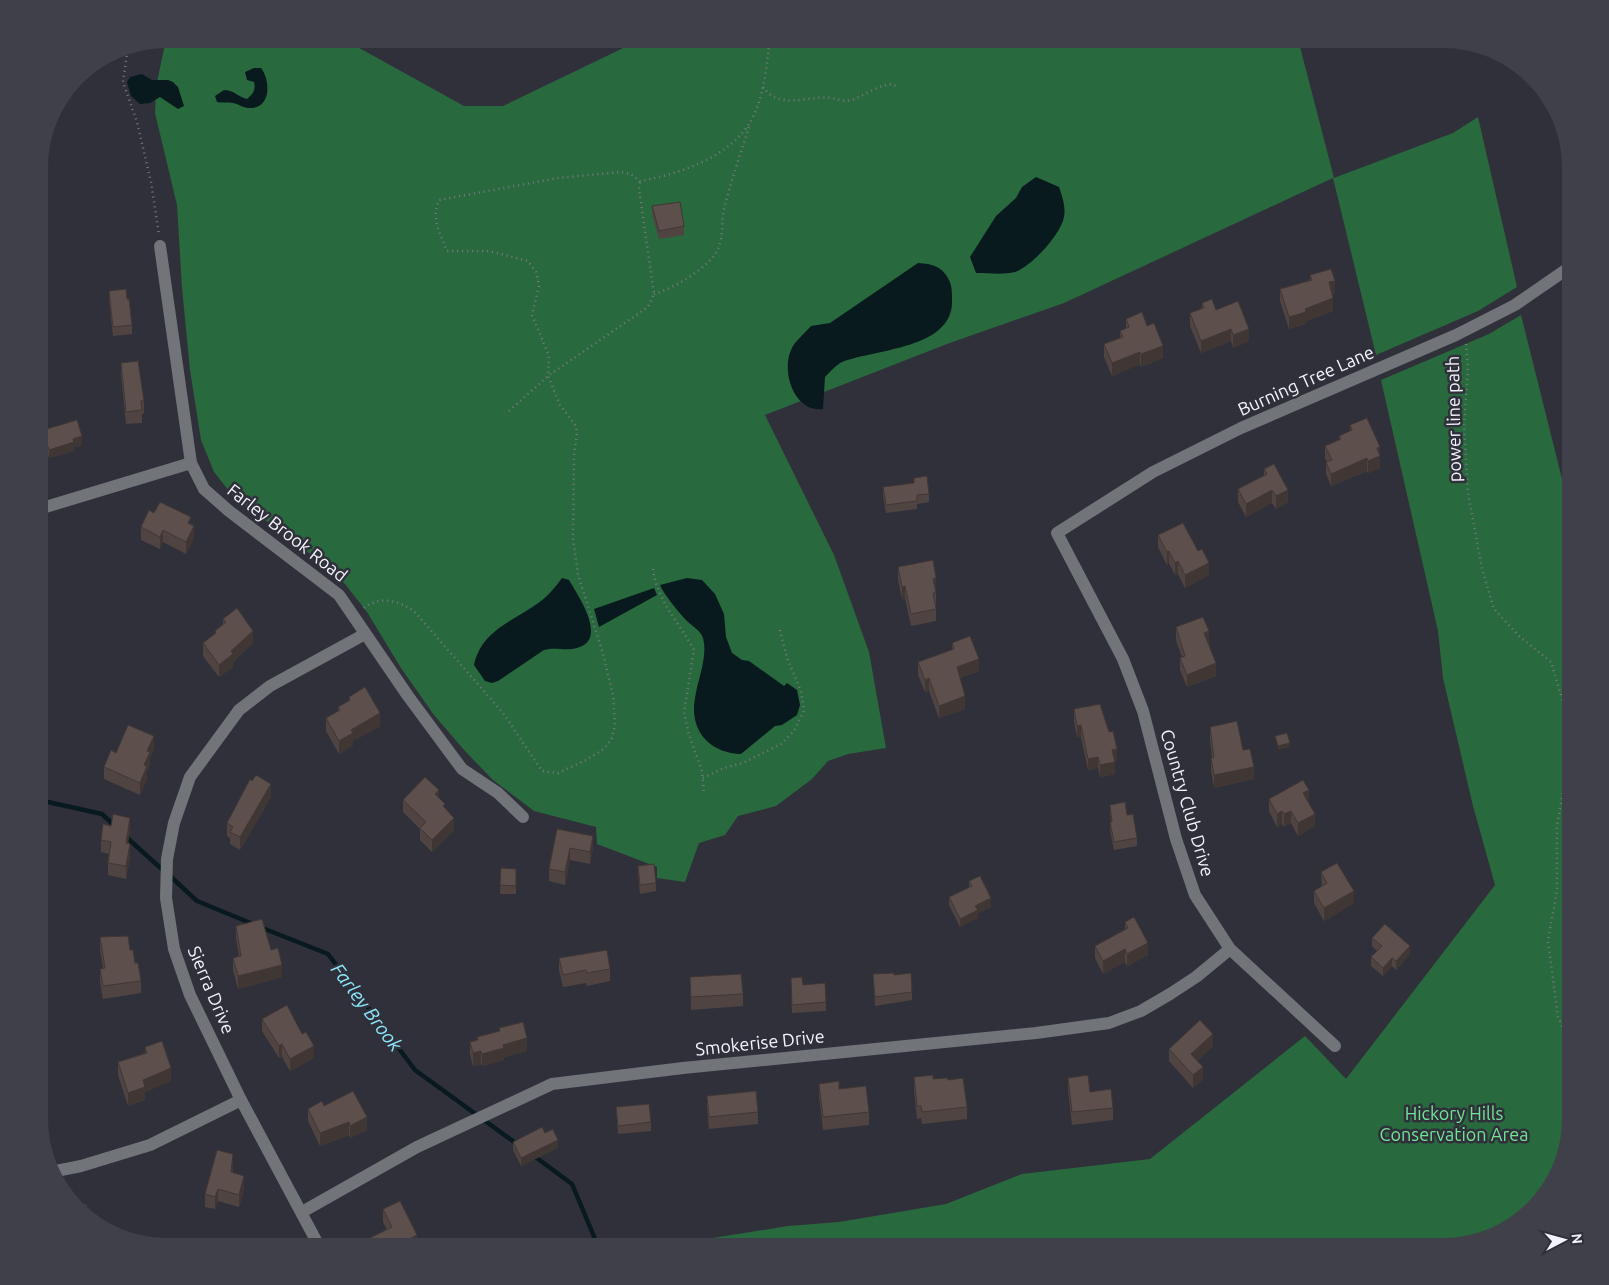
<svg xmlns="http://www.w3.org/2000/svg" width="1609" height="1285" viewBox="0 0 1609 1285" font-family="Ubuntu,sans-serif">
	<style>
		.green { fill: #29693e }
		.water { fill: #081a1e }
		.lines { fill: none; stroke-linecap: round; stroke-linejoin: round }
		.stream { stroke: #081a1e; stroke-width: 4.5 }
		.path { stroke: #797983; stroke-width: 2.5; stroke-dasharray: 1 4; stroke-linecap: butt }
		.street { stroke: #717479; stroke-width: 12 }
		.wall { fill: #4f4441 }
		.shaded-wall { fill: #403735 }
		.building { fill: #5c4f4c; stroke: #403735 }
		.labels { text-anchor: middle; stroke-width: 5; stroke-linejoin: round; paint-order: stroke }
		.street-label { font-size: 18px; fill: #f3f4fb; stroke: #30303b }
		.park-label { font-size: 18px; fill: #71e494; stroke: #30303b }
		.water-label { font-size: 19px; font-style: italic; fill: #8be9fb; stroke: #30303b }
	</style>
	<rect width="100%" height="100%" fill="#30303b"/>
	<g class="green">
		<path d="M166,39H343L464,106H503L642,39H1298L1334,178L1453,133L1478,117L1517,287L1478,311L1376,355L1333,178L1064,303L947,344L765,415L834,555L869,652L886,748L848,754L828,761L812,779L776,806L738,816L725,835L699,843L685,882L657,878V867L597,844L596,827L534,811L493,780L465,751L434,715L401,668L367,612L345,584L318,560L233,496L214,472L201,440L190,370L182,288L177,205L155,113L156,87Z"/>
		<path d="M1521,315L1570,511V1119L1561,1167L1539,1203L1499,1233L1442,1246H663L788,1226L839,1222L946,1204L1022,1174L1150,1159L1305,1036L1346,1079L1495,885L1473,806L1443,678L1438,631L1381,380L1489,334Z"/>
	</g>
	<g class="water">
		<path d="M254,68H261C271,81 271,109 249,108C243,108 239,104 233,103C228,102 222,103 217,102L215,96L224,90C234,90 238,97 247,99C253,94 256,90 254,82L247,80L245,72Z"/>
		<path d="M142,74L152,80H168L173,82L178,87L184,106L178,109L160,97L150,103L140,104L131,96L127,82L130,77Z"/>
		<path d="M1036,177L1059,187C1062,196 1066,207 1064,217C1061,234 1032,266 1015,272C1004,275 988,273 976,273L970,257L996,216L1016,198L1022,187Z"/>
		<path d="M918,263C932,264 942,266 949,280C952,286 952,292 952,299C955,349 875,349 842,362C836,365 830,372 825,377L823,409C795,413 781,373 791,350C794,342 805,333 811,326L830,323Z"/>
		<path d="M562,578L569,580C579,597 612,645 571,649C561,650 554,647 544,650L498,681L492,683L485,681L474,665C482,629 515,621 541,601C549,595 556,586 562,578Z"/>
		<path d="M687,578L702,580L715,594L724,614L726,637L732,653L742,660L749,661L784,686L787,683L797,690L800,705L797,715L782,725L775,726L741,754C710,753 689,731 695,698C698,678 708,657 703,638C701,631 692,626 687,621C680,614 663,593 660,585Z"/>
		<path d="M654,588L657,595L599,627L594,609Z"/>
	</g>
	<g class="lines">
		<g class="stream">
			<path d="M39,800L102,814L116,827"/>
			<path d="M125,836L164,871"/>
			<path d="M170,876L197,901L253,924"/>
			<path d="M260,927L328,954L415,1070L517,1144"/>
			<path d="M534,1156L572,1184L598,1246"/>
		</g>
		<g class="path">
			<path d="M128,46L123,82L137,122L151,182L159,235"/>
			<path d="M763,87C780,111 807,95 831,98C839,99 846,103 854,99C867,94 878,85 893,84L898,88"/>
			<path d="M654,294C673,289 708,268 717,251C724,237 721,223 724,209C731,181 741,152 750,124"/>
			<path d="M1466,344L1468,368L1464,426L1468,493L1482,569L1494,609L1519,636L1551,662L1563,702L1568,763L1557,825V890L1548,941L1558,1017L1570,1042"/>
			<path d="M509,411L548,376L648,307L654,294L639,189L640,181"/>
			<path d="M653,569C657,601 679,622 694,650L684,712L689,735L702,771L704,793"/>
			<path d="M364,608C380,595 399,601 414,611L503,713L542,771L558,773L586,760L604,749L612,738L615,725L613,695L602,650L578,575L573,538L574,456L577,433L576,426L560,405L548,376L549,356L532,315L539,286L536,272L528,261L489,251H447C440,234 431,218 439,200L558,178L620,172L631,174L640,181C679,174 727,158 749,124C763,103 768,63 769,39"/>
			<path d="M703,778L724,768L743,763L781,744L794,731L804,711L801,691L787,658L780,630"/>
		</g>
		<g class="street">
			<path d="M160,246L191,463L204,489L229,511L339,595L408,696L462,769L498,793L523,817"/>
			<path d="M39,509L191,463"/>
			<path d="M1335,1046L1230,949L1195,895L1176,839L1143,711L1123,659L1057,533L1153,472L1241,428L1456,335L1515,305L1570,267"/>
			<path d="M51,1172L81,1166L150,1145L241,1100"/>
			<path d="M302,1212L417,1147L552,1084L683,1068L1036,1033L1109,1023L1141,1011L1170,994L1196,977L1230,949"/>
			<path d="M319,1246L241,1100L190,995L174,949L166,898L167,859L174,823L190,777L239,710L270,686L365,634"/>
		</g>
	</g>
	<g class="wall">
		<path d="M652,206L684,226V235L659,239L652,214Z"/>
		<path d="M1310,275L1335,293L1332,294L1333,311L1306,321V324L1289,329L1280,301V289L1310,280Z"/>
		<path d="M109,291L127,299L132,325V334L113,336L109,299Z"/>
		<path d="M1202,303L1216,310L1249,341L1233,348L1231,341L1201,353L1190,326V313L1202,308Z"/>
		<path d="M1126,319L1147,326L1163,358L1141,367L1140,364L1112,376L1104,357V344L1120,338V331L1126,328Z"/>
		<path d="M121,363L144,401V413L142,414V423L126,424L121,375Z"/>
		<path d="M1350,425L1380,447V468L1368,473L1367,471L1331,486L1326,474V462H1327L1325,458V446L1339,440V436L1350,431Z"/>
		<path d="M43,430L82,445L74,447V451L49,458L43,438Z"/>
		<path d="M1264,469L1288,502L1276,509L1272,503L1246,517L1238,502V489L1264,476Z"/>
		<path d="M914,478L929,494V502L917,504V509L886,513L883,496V487L914,483Z"/>
		<path d="M154,513L191,524L194,538L186,554L163,542L160,549L141,540V527Z"/>
		<path d="M1158,535L1209,575L1185,588L1178,574L1175,575L1169,563L1167,565L1158,547Z"/>
		<path d="M898,567L936,591V621L911,626L905,598L902,599L898,580Z"/>
		<path d="M223,619L253,643L233,662V667L219,677L203,656V643L215,634V631L223,624Z"/>
		<path d="M1176,627L1209,644L1216,676L1187,687L1180,670V658L1182,657L1176,640Z"/>
		<path d="M952,643L979,671L960,678L965,709L939,718L929,691L925,692L918,675V662L952,650Z"/>
		<path d="M349,697L380,726L353,741V745L339,754L326,731V718L338,711V707L349,701Z"/>
		<path d="M1074,709L1117,761H1115V774L1100,777L1098,768L1088,770L1081,737H1077L1074,721Z"/>
		<path d="M1210,727L1243,750L1254,779L1214,788L1211,770V758L1212,757L1210,739Z"/>
		<path d="M154,748L150,757V764L147,771V779L140,795L104,779V767L116,753Z"/>
		<path d="M271,797L240,850L230,844V838L227,836V823Z"/>
		<path d="M439,797L445,809L454,830L432,852L420,840V829L403,812V800Z"/>
		<path d="M1269,799L1309,803L1315,826L1298,836L1291,823L1284,827L1282,824L1277,827L1269,811Z"/>
		<path d="M1110,805L1127,815L1137,838V846L1114,850L1110,830V822H1111L1110,813Z"/>
		<path d="M557,829L593,848L590,864L570,860L565,885L549,881V869Z"/>
		<path d="M130,830L128,843L130,856L126,879L108,875V863L109,854L101,852V840Z"/>
		<path d="M638,866L656,883V891L640,894L638,874Z"/>
		<path d="M501,868L516,869V894H500Z"/>
		<path d="M1321,872L1354,903L1324,921L1314,903V891L1322,886Z"/>
		<path d="M969,881L991,907L978,913V918L960,927L949,905V897L969,888Z"/>
		<path d="M1125,922L1148,955L1127,966L1125,962L1103,974L1095,958V946L1125,930Z"/>
		<path d="M236,926L271,950L282,977L238,989L233,970V958L239,956L236,938Z"/>
		<path d="M100,937L130,950L141,981V993L103,999L100,982V969H103L100,949Z"/>
		<path d="M1372,938L1410,954L1396,970L1392,966L1383,976L1371,966V957L1377,951L1372,946Z"/>
		<path d="M559,958L610,969V981L587,986L586,983L563,987L559,970Z"/>
		<path d="M873,974L894,975L912,992V1000L875,1006Z"/>
		<path d="M690,977L743,994V1006L691,1010Z"/>
		<path d="M791,978L803,985L826,1002V1011L792,1013Z"/>
		<path d="M262,1019L302,1034L314,1058L290,1071L282,1057L279,1058L262,1031Z"/>
		<path d="M499,1028L527,1051L504,1057V1060L482,1066L481,1064L473,1066L470,1054V1042L477,1040V1037L499,1031Z"/>
		<path d="M1213,1046L1197,1061L1203,1079L1193,1088L1169,1061V1049Z"/>
		<path d="M145,1047L171,1081L145,1092V1100L128,1106L118,1075V1062L145,1053Z"/>
		<path d="M39,1074L48,1089V1102L39,1103Z"/>
		<path d="M914,1077L948,1080L967,1107V1119L922,1124L921,1118L917,1119L914,1090Z"/>
		<path d="M1068,1078L1113,1108V1120L1072,1125L1068,1090Z"/>
		<path d="M819,1084L839,1089L869,1112V1125L823,1130L819,1096Z"/>
		<path d="M707,1096L758,1112V1124L709,1129L707,1108Z"/>
		<path d="M324,1106L367,1130L350,1138L349,1135L320,1146L308,1121V1109Z"/>
		<path d="M616,1107L651,1122V1131L618,1134Z"/>
		<path d="M545,1133L558,1148L521,1166L513,1150V1142Z"/>
		<path d="M233,1167V1172L244,1188L239,1207L218,1201L215,1209L205,1207V1194Z"/>
		<path d="M383,1209L417,1246H370V1238L387,1230L383,1222Z"/>
	</g>
	<g class="shaded-wall">
		<path d="M1335,281V293L1329,295V282Z"/>
		<path d="M1333,298V311L1306,321V324L1289,329V317L1305,309Z"/>
		<path d="M1231,329V341L1201,353V341Z"/>
		<path d="M1249,329V341L1233,348V335Z"/>
		<path d="M1163,346V358L1141,367V354Z"/>
		<path d="M1140,352V364L1112,376V363Z"/>
		<path d="M82,436V445L74,447V451L49,458V450L73,439Z"/>
		<path d="M1380,447V468L1368,473V461L1377,448Z"/>
		<path d="M1367,458V471L1331,486V474Z"/>
		<path d="M1272,490V503L1246,517V504Z"/>
		<path d="M1288,490V502L1276,509V496Z"/>
		<path d="M194,526V538L186,554V542Z"/>
		<path d="M163,530V542L160,549V537Z"/>
		<path d="M1169,551V563L1167,565V552Z"/>
		<path d="M1178,561V574L1175,575V563Z"/>
		<path d="M1209,563V575L1185,588V575Z"/>
		<path d="M936,578V591H933V579Z"/>
		<path d="M905,586V598L902,599V587Z"/>
		<path d="M253,631V643L233,662V667L219,677V665L231,651Z"/>
		<path d="M1209,631V644L1204,646V633Z"/>
		<path d="M979,659V671L957,679V667Z"/>
		<path d="M1216,663V676L1187,687V675Z"/>
		<path d="M929,678V691L925,692V680Z"/>
		<path d="M965,696V709L939,718V706Z"/>
		<path d="M380,713V726L353,741V745L339,754V741L351,730Z"/>
		<path d="M1081,725V737H1077V726Z"/>
		<path d="M154,736V748L150,757V764L147,771V779L140,795V783L147,751Z"/>
		<path d="M1290,743V747L1278,750V746Z"/>
		<path d="M1117,749V761L1112,762V750Z"/>
		<path d="M1098,757V768L1088,770V759Z"/>
		<path d="M1115,762V774L1100,777V765Z"/>
		<path d="M1254,767V779L1214,788V775Z"/>
		<path d="M271,784V797L240,850V837Z"/>
		<path d="M439,790V803L435,794Z"/>
		<path d="M1309,790V803L1303,793Z"/>
		<path d="M1282,811V824L1277,827V814Z"/>
		<path d="M1291,811V823L1284,827V814Z"/>
		<path d="M1315,814V826L1298,836V823Z"/>
		<path d="M130,818V830L126,855V843Z"/>
		<path d="M454,818V830L432,852V840Z"/>
		<path d="M593,836V848L590,864V852Z"/>
		<path d="M130,844V856L126,879V866Z"/>
		<path d="M570,848V860L565,885V872Z"/>
		<path d="M1354,891V903L1324,921V908Z"/>
		<path d="M991,898V907L978,913V918L960,927V919L975,906Z"/>
		<path d="M1148,943V955L1127,966V954Z"/>
		<path d="M1410,946V954L1396,970V961Z"/>
		<path d="M1125,949V962L1103,974V961Z"/>
		<path d="M1392,958V966L1383,976V968Z"/>
		<path d="M282,965V977L238,989V976Z"/>
		<path d="M1213,1034V1046L1191,1066V1054Z"/>
		<path d="M527,1038V1051L504,1057V1060L482,1066V1054L503,1045Z"/>
		<path d="M282,1044V1057L279,1058V1046Z"/>
		<path d="M314,1046V1058L290,1071V1059Z"/>
		<path d="M481,1051V1064L473,1066V1053Z"/>
		<path d="M1203,1067V1079L1193,1088V1075Z"/>
		<path d="M171,1068V1081L145,1092V1100L128,1106V1093L143,1080Z"/>
		<path d="M367,1117V1130L350,1138V1126Z"/>
		<path d="M349,1122V1135L320,1146V1133Z"/>
		<path d="M558,1140V1148L521,1166V1158Z"/>
		<path d="M233,1154V1167L231,1184V1172Z"/>
		<path d="M244,1176V1188L239,1207V1195Z"/>
		<path d="M218,1189V1201L215,1209V1197Z"/>
		<path d="M417,1235V1246H395Z"/>
	</g>
	<g class="building">
		<path d="M680,202L684,226L659,231L652,206Z"/>
		<path d="M1331,269L1335,281L1329,282L1333,298L1305,309L1306,312L1289,317L1280,289L1312,280L1310,275Z"/>
		<path d="M126,289L127,299H129L132,325L113,327L109,291Z"/>
		<path d="M1212,299L1216,310L1238,301L1249,329L1233,335L1231,329L1201,341L1190,313L1204,308L1202,303Z"/>
		<path d="M1142,312L1147,326L1154,323L1163,346L1141,354L1140,352L1112,363L1104,344L1123,337L1120,331L1129,327L1126,319Z"/>
		<path d="M138,361L144,401H141L142,410L126,412L121,363Z"/>
		<path d="M1367,418L1380,447L1377,448L1380,456L1368,461L1367,458L1331,474L1326,462L1332,460L1325,446L1341,439L1339,436L1352,430L1350,425Z"/>
		<path d="M77,420L82,436L73,439L74,442L49,450L43,430Z"/>
		<path d="M1274,464L1288,490L1276,496L1272,490L1246,504L1238,489L1267,474L1264,469Z"/>
		<path d="M927,476L929,494L917,495V501L886,505L883,487L914,483V478Z"/>
		<path d="M160,502L191,517L188,523L194,526L186,542L163,530L160,537L141,527L149,510L154,513Z"/>
		<path d="M1183,523L1198,551L1202,549L1209,563L1185,575L1178,561L1175,563L1169,551L1167,552L1158,535Z"/>
		<path d="M933,560L936,578L933,579L936,593H933L936,609L911,614L905,586L902,587L898,567Z"/>
		<path d="M237,608L253,631L231,651L233,654L219,665L203,643L216,633L215,631L226,622L223,619Z"/>
		<path d="M1203,617L1209,631L1204,633L1216,663L1187,675L1180,658L1185,656L1176,627Z"/>
		<path d="M970,636L979,659L957,667L965,696L939,706L929,678L925,680L918,662L954,649L952,643Z"/>
		<path d="M365,687L380,713L351,730L353,733L339,741L326,718L340,710L338,707L350,700L349,697Z"/>
		<path d="M1100,704L1109,732L1113,731L1117,749L1112,750L1115,762L1100,765L1098,757L1088,759L1081,725L1077,726L1074,709Z"/>
		<path d="M1237,721L1243,750L1250,749L1254,767L1214,775L1211,758L1214,757L1210,727Z"/>
		<path d="M128,725L154,736L147,751L150,752L144,765L147,766L140,783L104,767L111,750L116,753Z"/>
		<path d="M1287,733L1290,743L1278,746L1275,736Z"/>
		<path d="M256,775L271,784L240,837L230,832L233,827L227,823L250,779L252,781Z"/>
		<path d="M425,777L439,790L435,794L445,804L443,806L454,818L432,840L420,828L426,822L403,800Z"/>
		<path d="M1303,780L1309,790L1303,793L1315,814L1298,823L1291,811L1284,814L1282,811L1277,814L1269,799Z"/>
		<path d="M1125,802L1127,815L1133,814L1137,838L1114,842L1110,822H1112L1110,805Z"/>
		<path d="M113,814L130,818L126,843L130,844L126,866L108,863L111,842L101,840L103,824L111,826Z"/>
		<path d="M557,829L593,836L590,852L570,848L565,872L549,869Z"/>
		<path d="M1337,863L1354,891L1324,908L1314,891L1327,883L1321,872Z"/>
		<path d="M654,864L656,883L640,885L638,866Z"/>
		<path d="M501,868L516,869V886L500,885Z"/>
		<path d="M980,876L991,898L975,906L978,910L960,919L949,897L972,886L969,881Z"/>
		<path d="M1134,917L1148,943L1127,954L1125,949L1103,961L1095,946L1128,928L1125,922Z"/>
		<path d="M262,919L271,950L278,948L282,965L238,976L233,958L241,956L236,926Z"/>
		<path d="M1385,924L1410,946L1396,961L1392,958L1383,968L1371,957L1382,946L1372,938Z"/>
		<path d="M128,936L130,950H133L135,963H138L141,981L103,986L100,969L105,968L100,937Z"/>
		<path d="M607,950L610,969L587,973L586,970L563,975L559,958Z"/>
		<path d="M894,973V975L911,973L912,992L875,997L873,974Z"/>
		<path d="M741,974L743,994L691,997L690,977Z"/>
		<path d="M802,977L803,985L825,983L826,1002L792,1005L791,978Z"/>
		<path d="M287,1005L302,1034L306,1032L314,1046L290,1059L282,1044L279,1046L262,1019Z"/>
		<path d="M1200,1020L1213,1034L1191,1054L1203,1067L1193,1075L1169,1049Z"/>
		<path d="M523,1022L527,1038L503,1045L504,1048L482,1054L481,1051L473,1053L470,1042L478,1040L477,1037L500,1031L499,1028Z"/>
		<path d="M162,1041L171,1068L143,1080L145,1087L128,1093L118,1062L147,1053L145,1047Z"/>
		<path d="M39,1074H47L48,1089L39,1090Z"/>
		<path d="M933,1075V1079L947,1078L948,1080L963,1078L967,1107L922,1112L921,1106H917L914,1077Z"/>
		<path d="M1088,1075L1090,1092L1111,1089L1113,1108L1072,1112L1068,1078Z"/>
		<path d="M839,1081V1089L866,1086L869,1112L823,1117L819,1084Z"/>
		<path d="M353,1091L367,1117L350,1126L349,1122L320,1133L308,1109L322,1101L324,1106Z"/>
		<path d="M756,1091L758,1112L709,1117L707,1096Z"/>
		<path d="M649,1104L651,1122L618,1126L616,1107Z"/>
		<path d="M542,1127L545,1133L553,1129L558,1140L521,1158L513,1142Z"/>
		<path d="M217,1150L233,1154L231,1172L244,1176L239,1195L218,1189L215,1197L205,1194Z"/>
		<path d="M78,1200L79,1206L86,1204L90,1219L82,1215L72,1201Z"/>
		<path d="M400,1201L417,1235L395,1246H374L370,1238L392,1227L383,1209Z"/>
	</g>
	<g class="labels">
		<g class="street-label">
			<text transform="translate(1306 381) rotate(-24)" y="6">Burning Tree Lane</text>
			<text transform="translate(1454 419) rotate(-91)" y="6">power line path</text>
			<text transform="translate(287 533) rotate(38)" y="6">Farley Brook Road</text>
			<text transform="translate(1187 803) rotate(74)" y="6">Country Club Drive</text>
			<text transform="translate(211 990) rotate(67)" y="6">Sierra Drive</text>
			<text transform="translate(760 1043) rotate(-6)" y="6">Smokerise Drive</text>
		</g>
		<g class="park-label">
			<text x="1454" y="1120">Hickory Hills<tspan x="1454" dy="21">Conservation Area</tspan></text>
		</g>
		<g class="water-label">
			<text transform="translate(367 1007) rotate(53)" y="7">Farley Brook</text>
		</g>
	</g>
	<path d="M0 0H1609V1285H0ZM167 48H1443A119 119 0 0 1 1562 167V1119A119 119 0 0 1 1443 1238H167A119 119 0 0 1 48 1119V167A119 119 0 0 1 167 48Z" fill="#40404a" fill-rule="evenodd"/>
	<g transform="translate(1564 1240) rotate(84)" stroke="#30303b" stroke-width="4" paint-order="stroke">
	<path d="M0-4L9 19L0 12L-9 19Z" fill="#f3f4fb"/>
	<text y="-8" font-size="14" font-weight="bold" text-anchor="middle" fill="#f3f4fb">N</text>
	</g>
</svg>
